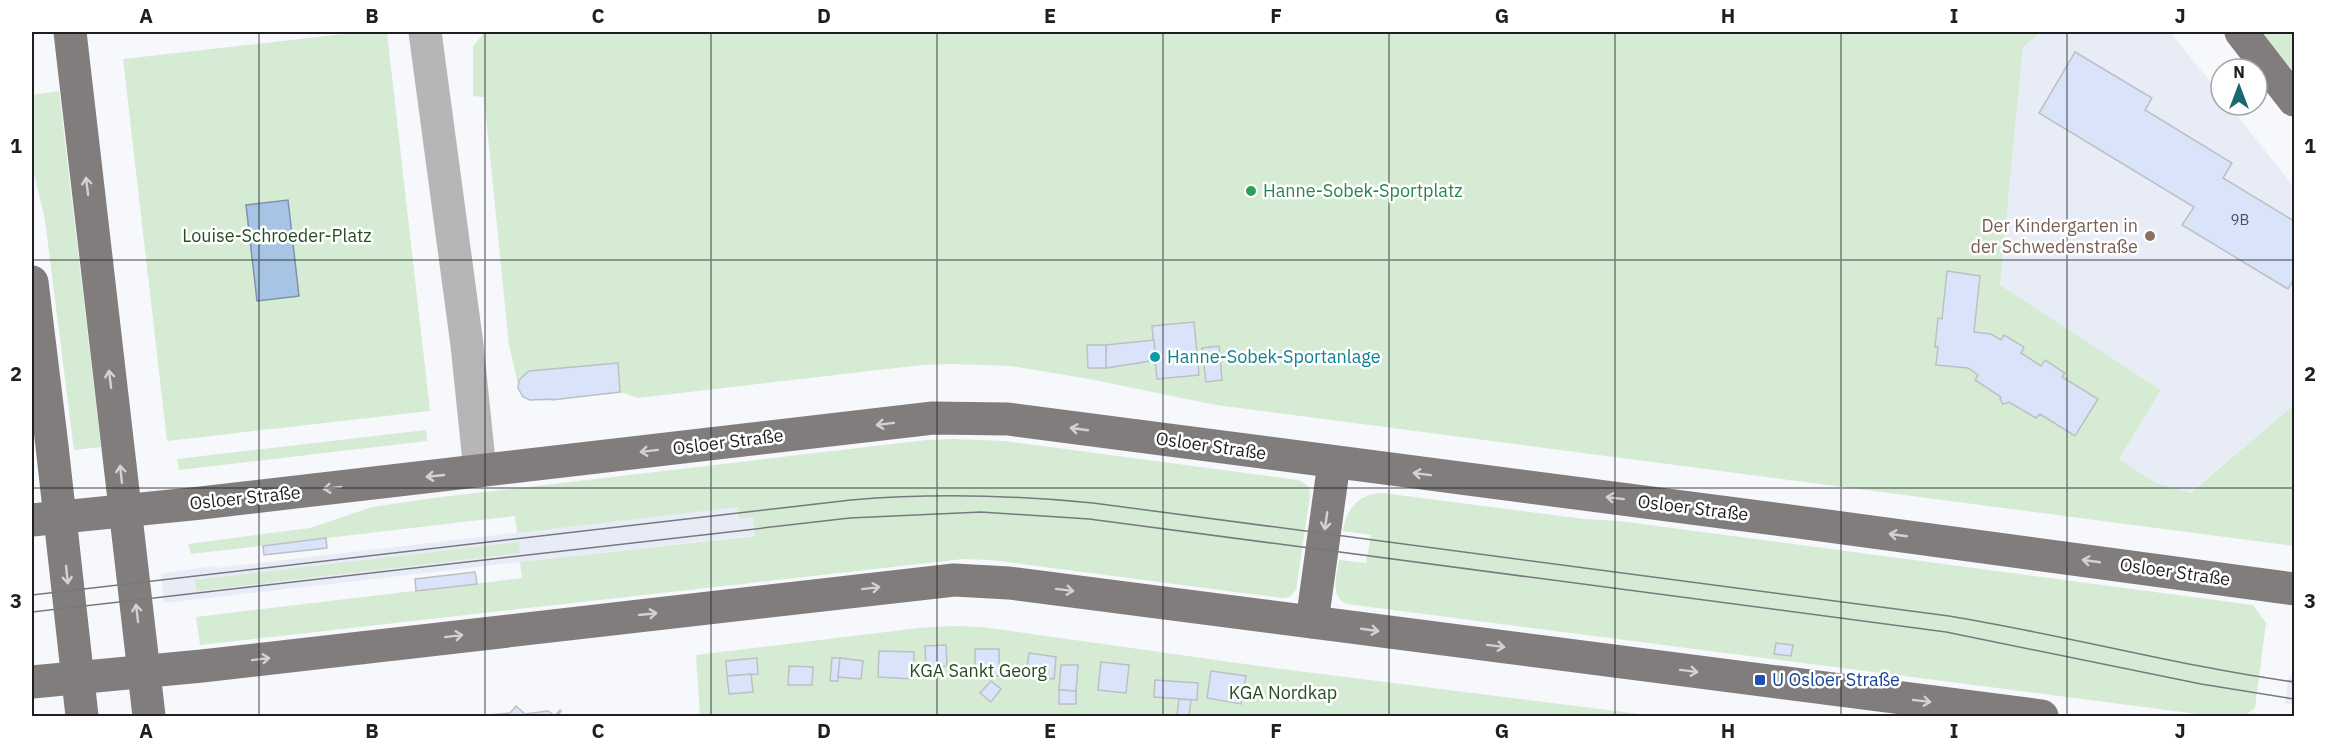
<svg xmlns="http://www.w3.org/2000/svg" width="2326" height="748" viewBox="0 0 2326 748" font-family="'IBM Plex Sans',sans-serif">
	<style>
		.built { fill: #e7ecf7 }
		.green { fill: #d6ebd3 }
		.water { fill: #a7c4e5; stroke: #7e92aa; stroke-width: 1.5 }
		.building { fill: #d9e4fb; stroke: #bdbfc2; stroke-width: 1.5 }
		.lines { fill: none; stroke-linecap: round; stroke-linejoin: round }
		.minor { stroke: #b7b5b5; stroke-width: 33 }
		.major { stroke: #817d7d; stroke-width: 33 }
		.tram { stroke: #78797c; stroke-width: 1.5 }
		.oneway { stroke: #d3d2d2 }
		.grid { fill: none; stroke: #1f1f21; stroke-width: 1.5; stroke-opacity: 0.55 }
		.leisure-dot { fill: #2e9e5b; stroke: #fff; stroke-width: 2 }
		.education-dot { fill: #8d6e63; stroke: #fff; stroke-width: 2 }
		.culture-dot { fill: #0f9aa8; stroke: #fff; stroke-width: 2 }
		.transit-dot { fill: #1a4fb4; stroke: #fff; stroke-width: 2 }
		.labels { text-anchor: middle; stroke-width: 5; stroke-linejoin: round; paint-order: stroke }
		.number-label { font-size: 15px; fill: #4e5058 }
		.leisure-label { font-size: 18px; fill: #27864d; stroke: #fff; text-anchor: start }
		.education-label { font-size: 18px; fill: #785e54; stroke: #fff; text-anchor: end }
		.park-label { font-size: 18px; fill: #254d1f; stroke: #fff }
		.culture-label { font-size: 18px; fill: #0d838f; stroke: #fff; text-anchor: start }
		.street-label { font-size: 18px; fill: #1f1f21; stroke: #fff }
		.transit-label { font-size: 18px; fill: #164399; stroke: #fff; text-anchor: start }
		.neatline { fill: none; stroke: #1f1f21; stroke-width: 2 }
		.grid-label { font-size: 20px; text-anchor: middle; font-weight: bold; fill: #1f1f21 }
	</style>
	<rect width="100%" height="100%" fill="#f6f8fc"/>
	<g class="built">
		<path d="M2044,32H2170L2221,95V105H2229L2294,187V405L2189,493L2156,483L2119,459L2161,390L2000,285L2023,47Z"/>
		<path d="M829,496L835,526L164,603L161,574L193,569L215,566L216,568Z"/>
		<path d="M2289,675L2294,676V705L2285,704Z"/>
	</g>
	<g class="green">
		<path d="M362,32H387L430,411L167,441L123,59Z"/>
		<path d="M485,32H2037L2040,34L2023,47L2000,285L2161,390L2119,459L2156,483L2190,493L2294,405V546L1216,405L1089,379L1011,366L950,364L922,365L638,398C632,396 625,393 620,392C597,391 533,411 520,393L509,345L484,97L473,96V46Z"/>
		<path d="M2262,32H2290L2294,37V72Z"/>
		<path d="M59,91L101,447L74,450L45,220L32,165V95Z"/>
		<path d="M426,430L427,441L179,470L177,459Z"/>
		<path d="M952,439L1005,441L1299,480L1309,487L1310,496L1296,590L1289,597L1281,598L991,560L963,559L200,645L196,617L522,578L520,562L755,536L753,517L739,519L738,507L517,533L515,516L191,554L188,544L310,528L372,507L433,498L927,440Z"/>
		<path d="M1383,493L1584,519L1619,521L2253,605L2266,623L2255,708L2244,716H2213L1347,604C1329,597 1337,575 1339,560L1366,563L1371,535L1343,531C1346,508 1360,493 1383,493Z"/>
		<path d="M519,542L520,553L196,591L195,580Z"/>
		<path d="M952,626L982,627L1259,666L1656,716H700L696,655L919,628Z"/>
	</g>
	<path class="water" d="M288,200L299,296L257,301L246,205Z"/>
	<g class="building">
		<path d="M2075,52L2152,98L2145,110L2232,163L2223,178L2294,221V279L2288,289L2182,225L2194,207L2039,113Z"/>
		<path d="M1947,271L1980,276L1974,332L1991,334L2001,340L2004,335L2024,347L2021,353L2041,366L2045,360L2065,373L2062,377L2098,399L2075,436L2040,414L2036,418L2009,402L2003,404L2000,399L2001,397L1975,380L1978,375L1968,368L1936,365L1938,347H1935L1938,318L1942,319Z"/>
		<path d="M1194,322L1199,375L1157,379L1152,326Z"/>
		<path d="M1154,340L1156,360L1106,368V345Z"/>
		<path d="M1087,345H1106V368H1088Z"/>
		<path d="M1219,346L1222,380L1206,382L1202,348Z"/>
		<path d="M618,363L620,392L552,400V399L530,400L523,397L518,388L519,380L529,371Z"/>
		<path d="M326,538L327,548L264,555L263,546Z"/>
		<path d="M475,572L477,584L416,591L415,579Z"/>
		<path d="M1776,643L1793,645L1791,656L1774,654Z"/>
		<path d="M946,645L947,666L926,667L925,646Z"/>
		<rect x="975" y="649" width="24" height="27"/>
		<path d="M879,651L914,652L913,679L878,677Z"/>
		<path d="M1029,653L1056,657L1054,679L1026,676Z"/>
		<path d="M757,658L758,674L727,676L726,661Z"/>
		<path d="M832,658H840L838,681H830Z"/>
		<path d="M840,658L863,661L861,679L838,677Z"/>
		<path d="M1101,662L1129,665L1126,693L1098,690Z"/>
		<path d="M1061,665H1078L1076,691L1059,690Z"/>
		<path d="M789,666L813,667L812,685H788Z"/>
		<path d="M1211,671L1246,676L1241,704L1207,698Z"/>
		<path d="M751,674L753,692L729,694L727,676Z"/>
		<path d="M1155,680L1198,683L1197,700L1154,697Z"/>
		<path d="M991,681L1001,689L991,702L980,693Z"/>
		<path d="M1059,690L1076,691V704H1059Z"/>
		<path d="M1179,699L1191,700L1189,716H1177Z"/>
		<path d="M516,706L525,714L548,711L555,716L560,710L561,711L557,716H479L510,713Z"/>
	</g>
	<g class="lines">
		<path class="minor" d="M425,32L467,345L480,471"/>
		<g class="major">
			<path d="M70,32L149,716"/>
			<path d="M2241,32L2294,100"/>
			<path d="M32,282L52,446L82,716"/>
			<path d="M32,520L201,503L933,418L1008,419L1798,522L2294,589"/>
			<path d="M1312,622L1334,463"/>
			<path d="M32,682L202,666L954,580L1009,583L2042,716"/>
		</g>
		<g class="tram">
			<path d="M32,595L851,500C933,493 1012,495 1093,503L1949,616C2065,635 2178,666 2294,682"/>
			<path d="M32,612L850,518L981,512L1089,519L1946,632L2201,684L2294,699"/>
		</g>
	</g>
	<defs><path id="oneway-shaft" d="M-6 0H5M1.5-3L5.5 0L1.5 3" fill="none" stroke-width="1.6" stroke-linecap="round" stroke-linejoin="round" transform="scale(1.5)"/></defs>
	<g class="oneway">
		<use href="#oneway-shaft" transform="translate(87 186) rotate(-97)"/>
		<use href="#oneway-shaft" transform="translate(110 379) rotate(-97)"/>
		<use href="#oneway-shaft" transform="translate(885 424) rotate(173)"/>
		<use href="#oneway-shaft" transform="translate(1079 429) rotate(-172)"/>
		<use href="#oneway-shaft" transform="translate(649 451) rotate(173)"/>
		<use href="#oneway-shaft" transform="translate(121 474) rotate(-96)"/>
		<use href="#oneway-shaft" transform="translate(1422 474) rotate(-173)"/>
		<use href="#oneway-shaft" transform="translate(435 476) rotate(174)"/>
		<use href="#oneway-shaft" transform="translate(332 488) rotate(173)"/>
		<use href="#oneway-shaft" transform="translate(1615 498) rotate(-173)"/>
		<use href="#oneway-shaft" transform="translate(1326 521) rotate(98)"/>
		<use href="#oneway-shaft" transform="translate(1898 535) rotate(-172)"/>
		<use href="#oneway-shaft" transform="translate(2091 561) rotate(-172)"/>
		<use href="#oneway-shaft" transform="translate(67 575) rotate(84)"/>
		<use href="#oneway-shaft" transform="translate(871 588) rotate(-7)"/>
		<use href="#oneway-shaft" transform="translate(1065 590) rotate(7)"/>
		<use href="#oneway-shaft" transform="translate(137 613) rotate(-97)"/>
		<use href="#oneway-shaft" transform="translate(648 614) rotate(-6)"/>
		<use href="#oneway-shaft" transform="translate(1370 630) rotate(8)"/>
		<use href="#oneway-shaft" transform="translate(454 636) rotate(-7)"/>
		<use href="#oneway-shaft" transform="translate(1496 646) rotate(7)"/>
		<use href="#oneway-shaft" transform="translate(261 659) rotate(-7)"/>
		<use href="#oneway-shaft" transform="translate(1689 671) rotate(7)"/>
		<use href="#oneway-shaft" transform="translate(1922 701) rotate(7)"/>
	</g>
	<path class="grid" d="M259,32V716M485,32V716M711,32V716M937,32V716M1163,32V716M1389,32V716M1615,32V716M1841,32V716M2067,32V716M32,260H2294M32,488H2294"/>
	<circle class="leisure-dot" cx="1251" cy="191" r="6"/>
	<circle class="education-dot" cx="2150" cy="236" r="6"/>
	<circle class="culture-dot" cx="1155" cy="357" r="6"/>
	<rect class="transit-dot" x="1754" y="674" width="12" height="12" rx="3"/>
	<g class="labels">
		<g class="number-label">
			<text x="2240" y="225">9B</text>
		</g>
		<g class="leisure-label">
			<text x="1263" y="197">Hanne-Sobek-Sportplatz</text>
		</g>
		<g class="education-label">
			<text x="2138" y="232">Der Kindergarten in<tspan x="2138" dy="21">der Schwedenstraße</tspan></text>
		</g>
		<g class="park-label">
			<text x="277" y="242">Louise-Schroeder-Platz</text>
			<text x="978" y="677">KGA Sankt Georg</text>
			<text x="1283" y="699">KGA Nordkap</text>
		</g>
		<g class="culture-label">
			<text x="1167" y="363">Hanne-Sobek-Sportanlage</text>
		</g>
		<g class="street-label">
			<text transform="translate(728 442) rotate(-7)" y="6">Osloer Straße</text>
			<text transform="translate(1211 446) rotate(8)" y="6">Osloer Straße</text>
			<text transform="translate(245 498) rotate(-6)" y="6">Osloer Straße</text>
			<text transform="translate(1693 508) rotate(7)" y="6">Osloer Straße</text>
			<text transform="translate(2175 572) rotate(8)" y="6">Osloer Straße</text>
		</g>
		<g class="transit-label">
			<text x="1772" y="686">U Osloer Straße</text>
		</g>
	</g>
	<rect width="2326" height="748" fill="none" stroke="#ffffff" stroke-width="66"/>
	<g transform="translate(2239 87)"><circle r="28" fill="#ffffff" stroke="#a5a5a6" stroke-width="1.5"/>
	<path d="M0-4.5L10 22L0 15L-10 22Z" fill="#1b686e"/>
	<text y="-9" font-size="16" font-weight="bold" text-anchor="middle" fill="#1f1f21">N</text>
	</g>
	<rect x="33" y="33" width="2260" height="682" class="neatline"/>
	<g class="grid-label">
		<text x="146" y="23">A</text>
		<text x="372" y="23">B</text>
		<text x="598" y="23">C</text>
		<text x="824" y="23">D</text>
		<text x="1050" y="23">E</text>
		<text x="1276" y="23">F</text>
		<text x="1502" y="23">G</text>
		<text x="1728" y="23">H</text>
		<text x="1954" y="23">I</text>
		<text x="2180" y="23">J</text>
		<text x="16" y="153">1</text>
		<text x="2310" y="153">1</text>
		<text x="16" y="381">2</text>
		<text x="2310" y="381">2</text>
		<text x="16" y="608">3</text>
		<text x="2310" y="608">3</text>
		<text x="146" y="738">A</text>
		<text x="372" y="738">B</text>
		<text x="598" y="738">C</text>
		<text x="824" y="738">D</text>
		<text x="1050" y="738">E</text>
		<text x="1276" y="738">F</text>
		<text x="1502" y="738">G</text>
		<text x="1728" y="738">H</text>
		<text x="1954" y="738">I</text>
		<text x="2180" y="738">J</text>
	</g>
</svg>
